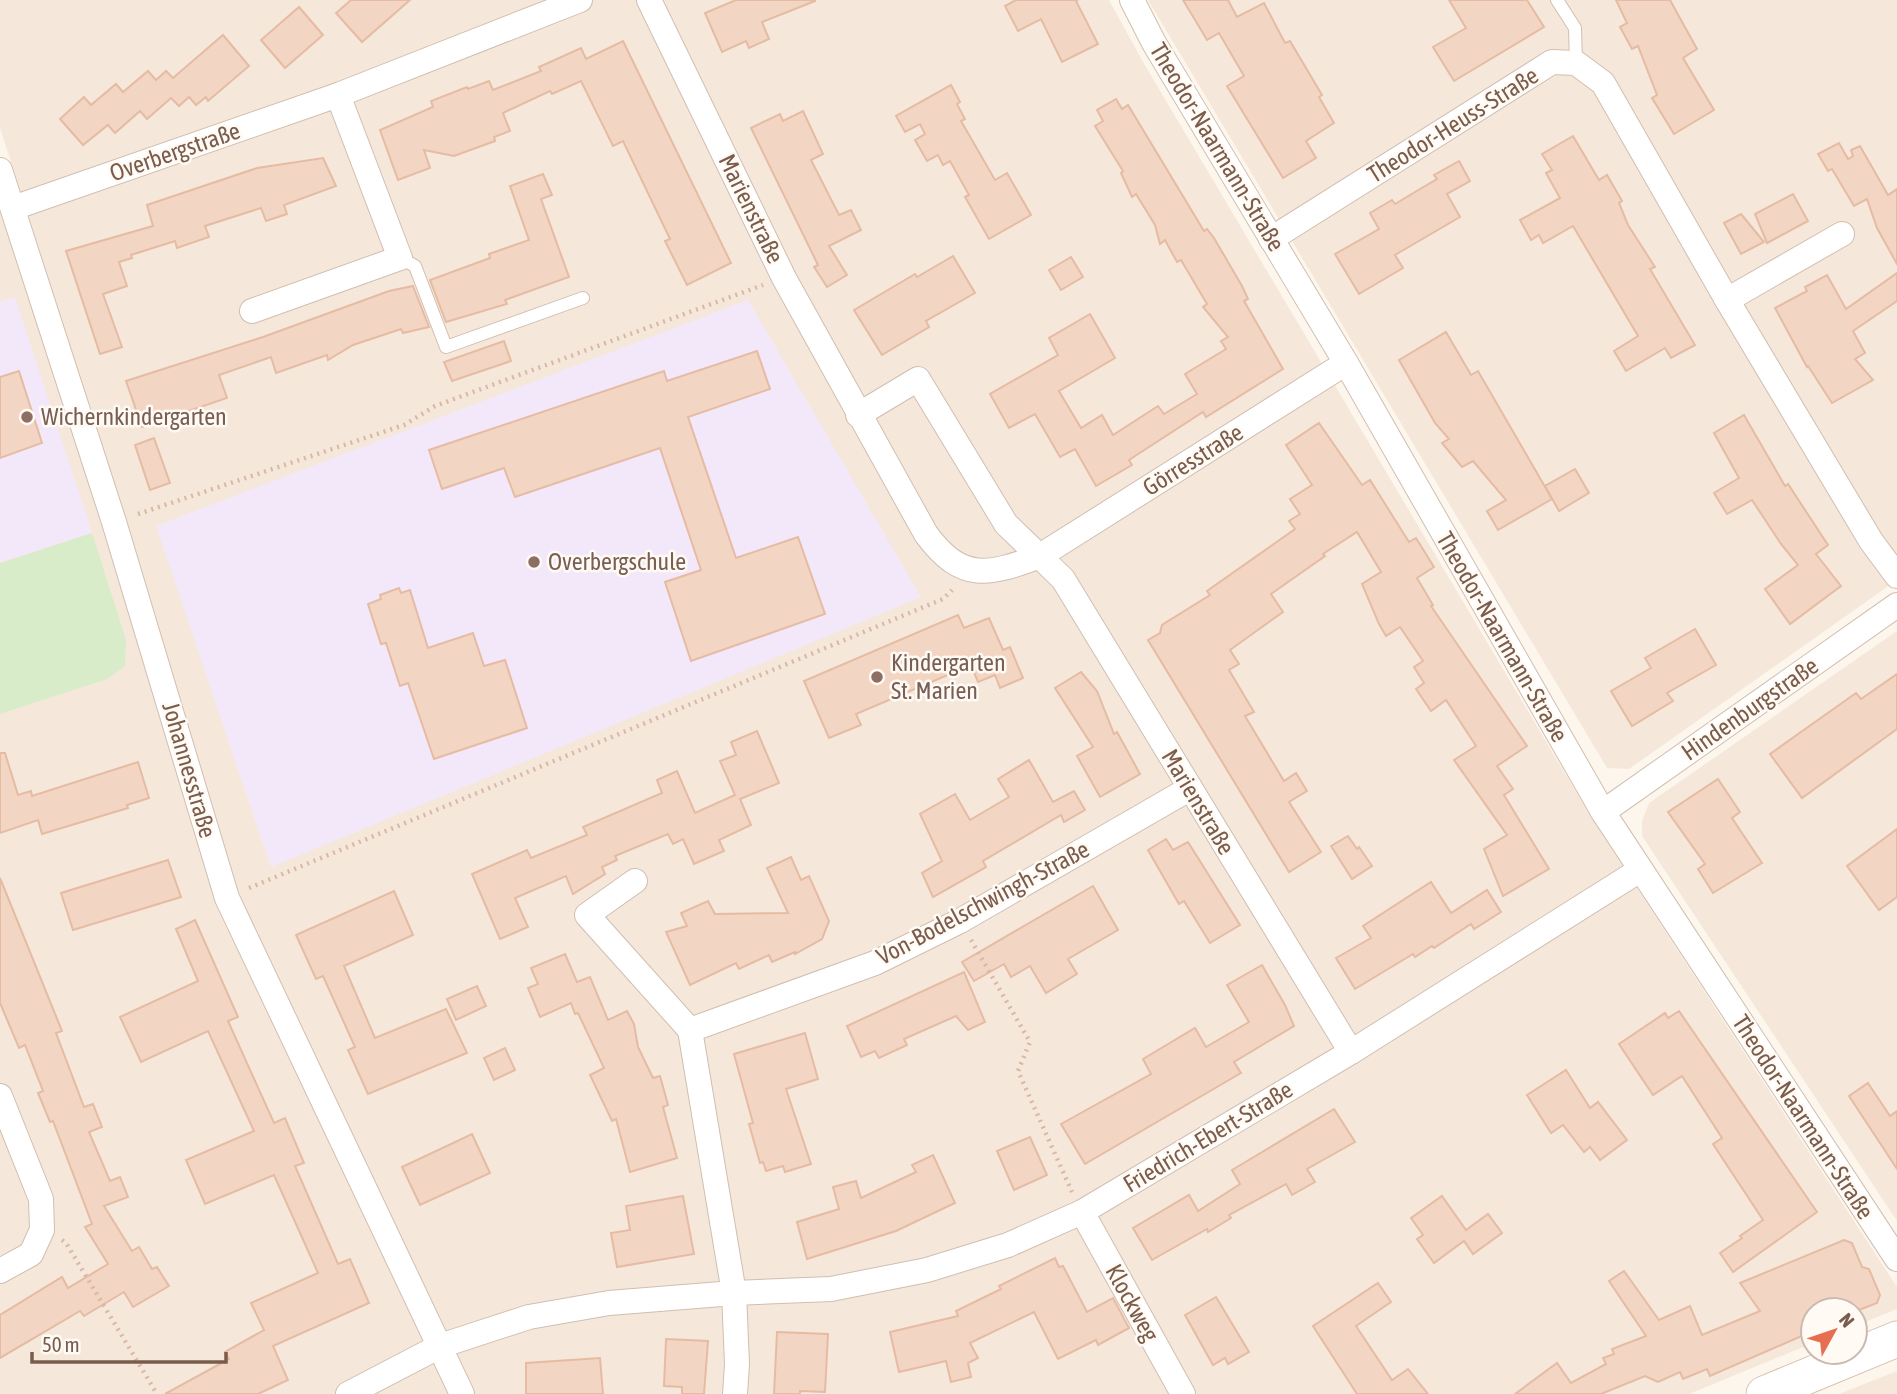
<svg xmlns="http://www.w3.org/2000/svg" width="1897" height="1394" viewBox="0 0 1897 1394" font-family="'Asap Condensed',sans-serif">
	<style>
		.residential { fill: #f5e8da }
		.education { fill: #f3e8fa }
		.green { fill: #d8ecc9 }
		.building { fill: #f3d5c3; stroke: #e6bba3; stroke-width: 2 }
		.lines { fill: none; stroke-linecap: round; stroke-linejoin: round }
		.service-casing { stroke: #d1beb0; stroke-width: 14 }
		.minor-casing { stroke: #d1beb0; stroke-width: 26 }
		.secondary-casing { stroke: #d6c0b0; stroke-width: 37 }
		.path { stroke: #d9b8a5; stroke-width: 4.5; stroke-dasharray: 2 5; stroke-linecap: butt }
		.service { stroke: #fff; stroke-width: 12 }
		.minor { stroke: #fff; stroke-width: 24 }
		.secondary { stroke: #fff; stroke-width: 35 }
		.education-dot { fill: #8d6e63; stroke: #fffaf3; stroke-width: 2.5 }
		.labels { text-anchor: middle; stroke-width: 5; stroke-linejoin: round; paint-order: stroke }
		.street-label { font-size: 24px; fill: #7a5c4d; stroke: #fffaf3 }
		.education-label { font-size: 24px; fill: #785e54; stroke: #fffaf3; text-anchor: start }
	</style>
	<rect width="100%" height="100%" fill="#fdf6ec"/>
	<g class="residential">
		<path d="M0,0H1109L1143,62L1592,819L1897,1287V1309L1855,1326V1310H1813V1343L1689,1394H474L235,886L123,509L0,128Z"/>
		<path d="M1148,0H1897V580L1629,769L1607,768Z"/>
		<path d="M0,212L100,515L213,894L450,1394H0Z"/>
		<path d="M1897,631V1221L1642,836V821L1649,803Z"/>
		<path d="M1897,1371V1394H1839Z"/>
	</g>
	<g class="education">
		<path d="M15,297L92,533L0,563V302Z"/>
		<path d="M748,300L921,597L271,867L156,526Z"/>
	</g>
	<path class="green" d="M92,533L126,640L125,666L107,679L0,714V563Z"/>
	<g class="building">
		<path d="M351,0H410L362,42L336,13Z"/>
		<path d="M736,0H815V1L762,22L769,39L749,48L746,41L722,52L705,13Z"/>
		<path d="M1016,0H1078L1076,1L1098,44L1062,62L1041,19L1018,31L1005,6Z"/>
		<path d="M1183,0H1228L1237,17L1264,3L1285,43L1290,41L1322,95L1319,97L1334,123L1306,141L1316,158L1283,178L1227,86L1244,76L1219,33L1207,40Z"/>
		<path d="M1449,0H1527L1544,27L1454,81L1433,47L1466,28Z"/>
		<path d="M1616,0H1670L1697,49L1683,58L1714,110L1674,134L1652,98L1657,95L1638,46L1632,49L1620,27L1627,23Z"/>
		<path d="M299,7L323,35L285,68L261,40Z"/>
		<path d="M223,35L249,66L208,101L206,97L196,105L189,97L179,106L171,98L147,119L140,111L115,133L108,125L83,145L60,119L84,97L91,105L116,84L123,92L148,71L156,80L166,71L173,78Z"/>
		<path d="M623,41L731,263L687,285L665,241L670,239L623,141L613,146L581,81L552,94L550,91L503,113L510,131L494,137L495,141L454,156L424,150L430,168L398,180L380,130L433,107L431,101L467,87L468,89L489,81L493,90L541,71L539,67L581,48L586,59Z"/>
		<path d="M951,85L960,102L957,104L965,119L961,121L995,180L1007,173L1031,215L989,239L965,197L969,195L950,161L943,165L938,155L927,161L915,140L925,134L920,124L905,132L896,116Z"/>
		<path d="M1116,99L1122,109L1128,105L1204,231L1207,229L1214,238L1242,286L1248,299L1244,301L1283,369L1206,417L1203,412L1129,460L1132,465L1096,486L1075,449L1060,457L1035,414L1009,428L990,394L1058,355L1049,338L1090,314L1115,358L1059,391L1081,428L1102,415L1113,435L1158,406L1164,414L1197,394L1185,374L1226,349L1221,341L1228,337L1203,307L1207,304L1181,260L1177,262L1165,240L1160,244L1155,225L1136,194L1132,197L1121,173L1123,171L1095,126L1103,121L1097,110Z"/>
		<path d="M803,111L823,154L811,160L839,215L851,210L861,230L829,246L847,275L827,287L814,267L818,265L751,128L780,114L783,121Z"/>
		<path d="M1573,136L1599,180L1607,175L1622,201L1619,203L1628,225L1655,267L1650,269L1695,345L1671,358L1665,348L1626,371L1614,351L1638,336L1573,226L1543,243L1539,235L1531,240L1520,220L1560,198L1546,173L1552,170L1542,154Z"/>
		<path d="M1839,143L1848,159L1853,156L1851,150L1860,146L1888,195L1897,189V264L1877,228L1867,199L1854,206L1832,169L1828,171L1818,154Z"/>
		<path d="M323,158L336,186L284,205L287,214L266,221L261,208L205,226L209,237L177,248L175,241L131,255L132,258L119,262L127,286L103,294L122,347L100,354L66,251L153,226L147,205L257,168Z"/>
		<path d="M1459,161L1470,181L1447,194L1460,217L1395,255L1403,268L1359,294L1335,254L1379,229L1370,213L1392,200L1395,204L1415,192L1437,179L1434,175Z"/>
		<path d="M543,174L552,195L541,199L569,277L505,300L507,304L446,322L430,280L490,258L489,254L529,240L510,186Z"/>
		<path d="M1793,194L1808,221L1767,243L1755,214Z"/>
		<path d="M1741,214L1764,242L1741,254L1724,223Z"/>
		<path d="M953,256L975,293L926,321L929,327L882,355L854,310L915,274L917,277Z"/>
		<path d="M1071,257L1083,277L1061,290L1049,270Z"/>
		<path d="M1897,273V301L1853,331L1865,353L1855,359L1873,380L1832,403L1808,366L1807,367L1775,308L1807,291L1805,287L1827,275L1846,309Z"/>
		<path d="M413,286L429,327L403,333L401,329L353,345L328,360L327,355L276,373L271,357L219,375L227,398L142,427L126,381L263,337L389,291Z"/>
		<path d="M1446,332L1471,375L1478,371L1552,499L1498,530L1487,511L1506,500L1473,461L1462,467L1442,443L1449,439L1435,423L1399,360Z"/>
		<path d="M504,341L511,361L452,381L444,362Z"/>
		<path d="M757,351L770,389L688,417L736,558L798,537L825,614L691,661L665,582L701,570L660,448L515,497L504,468L442,489L429,450L664,371L667,381Z"/>
		<path d="M19,371L42,443L0,458V377Z"/>
		<path d="M1744,415L1785,486L1788,484L1828,545L1816,554L1841,586L1790,624L1765,589L1798,565L1781,544L1752,500L1727,514L1714,493L1739,478L1714,433Z"/>
		<path d="M1319,423L1362,485L1370,480L1409,542L1416,538L1434,567L1417,578L1433,605L1431,606L1527,746L1497,766L1513,789L1504,795L1549,869L1503,896L1484,849L1507,835L1454,760L1476,746L1446,700L1431,711L1416,689L1424,683L1414,667L1423,661L1400,627L1386,636L1379,624L1362,584L1381,572L1357,532L1323,554L1325,556L1271,594L1283,612L1230,650L1239,664L1229,670L1254,712L1245,716L1284,781L1296,773L1307,791L1289,802L1321,852L1289,872L1148,640L1160,633L1162,625L1210,595L1207,591L1295,529L1289,521L1300,514L1290,499L1312,485L1286,445Z"/>
		<path d="M154,438L170,483L150,490L135,445Z"/>
		<path d="M1575,469L1589,493L1559,511L1545,486Z"/>
		<path d="M399,588L401,593L410,590L428,648L473,633L484,666L505,660L527,728L434,759L408,683L400,686L386,643L381,644L368,604L381,599L380,595Z"/>
		<path d="M958,615L964,628L989,618L1003,650L1010,647L1023,678L1000,688L995,675L978,682L971,665L856,714L861,725L829,738L804,681Z"/>
		<path d="M1695,629L1716,665L1667,693L1673,701L1632,726L1611,691L1651,668L1645,658Z"/>
		<path d="M1081,672L1097,691L1114,734L1117,732L1140,774L1100,797L1077,756L1093,747L1055,688Z"/>
		<path d="M1897,674V729L1802,798L1770,754L1856,693L1861,699Z"/>
		<path d="M757,731L779,783L740,799L751,825L719,840L724,851L694,864L683,839L673,844L668,834L615,856L617,860L602,867L605,874L573,894L566,876L515,898L528,927L500,939L472,874L527,850L531,858L587,835L583,827L662,793L657,780L677,771L695,813L735,795L720,761L736,755L731,742Z"/>
		<path d="M0,753H5L18,795L31,791L32,796L138,762L149,798L127,805L128,808L42,834L38,820L0,833Z"/>
		<path d="M1029,760L1053,802L1074,791L1085,810L1064,822L1061,815L983,861L986,867L933,897L922,873L942,861L920,814L955,794L970,820L1009,797L998,779Z"/>
		<path d="M1718,779L1740,812L1732,818L1762,863L1713,893L1698,869L1705,864L1668,812Z"/>
		<path d="M1897,829V897L1879,910L1847,866Z"/>
		<path d="M1348,836L1357,849L1359,847L1372,866L1352,879L1331,846Z"/>
		<path d="M1166,839L1173,850L1188,842L1240,925L1210,943L1184,901L1179,904L1148,850Z"/>
		<path d="M791,857L801,880L809,876L829,921L822,939L795,954V952L772,962L769,955L739,969L736,963L690,985L666,932L687,926L681,913L708,901L715,914L788,913L767,868Z"/>
		<path d="M168,860L181,897L73,930L61,893Z"/>
		<path d="M0,878L62,1031L56,1033L84,1107L93,1104L102,1127L89,1132L110,1181L120,1177L128,1197L104,1206L132,1251L139,1247L152,1269L157,1267L169,1286L133,1307L124,1292L84,1316L80,1311L0,1358V1315L62,1277L68,1288L108,1264L85,1227L92,1224L53,1121L50,1122L38,1093L43,1091L25,1045L19,1048L0,1003Z"/>
		<path d="M1431,882L1451,913L1487,890L1501,912L1474,929L1471,924L1434,948L1432,946L1415,957L1413,954L1355,989L1336,958L1371,938L1363,926Z"/>
		<path d="M1093,886L1118,930L1068,959L1077,974L1046,993L1030,966L1011,977L1004,964L974,981L962,962Z"/>
		<path d="M394,891L413,935L344,966L375,1038L446,1009L467,1053L368,1094L348,1050L355,1047L323,976L316,979L296,935Z"/>
		<path d="M195,920L238,1017L228,1021L274,1123L285,1118L304,1163L295,1166L338,1264L350,1259L369,1303L273,1346L288,1380L258,1394H165L229,1359L225,1352L264,1330L251,1303L318,1273L274,1175L205,1204L186,1160L254,1131L208,1031L141,1062L120,1017L198,981L176,929Z"/>
		<path d="M565,954L577,982L590,977L608,1020L627,1011L634,1024L638,1047L653,1078L660,1076L668,1105L663,1107L677,1158L630,1172L616,1119L612,1121L590,1075L604,1068L578,1013L575,1014L571,1003L540,1017L528,988L538,984L531,968Z"/>
		<path d="M1262,965L1285,1005L1294,1026L1234,1062L1241,1073L1085,1164L1061,1124L1151,1074L1143,1059L1195,1028L1206,1047L1249,1022L1227,985Z"/>
		<path d="M964,972L985,1022L968,1030L956,1016L904,1039L907,1045L879,1058L875,1051L861,1057L847,1026Z"/>
		<path d="M477,986L486,1006L456,1020L447,999Z"/>
		<path d="M1679,1011L1817,1212L1733,1272L1720,1253L1742,1238L1740,1236L1763,1220L1713,1144L1722,1138L1682,1076L1653,1095L1619,1044L1665,1013L1668,1018Z"/>
		<path d="M805,1033L818,1079L786,1089L811,1164L785,1172L783,1166L766,1171L763,1162L760,1163L749,1124L753,1123L734,1054Z"/>
		<path d="M505,1048L515,1070L494,1080L484,1058Z"/>
		<path d="M1566,1070L1590,1108L1598,1102L1627,1140L1600,1160L1590,1147L1584,1152L1563,1125L1551,1133L1527,1095Z"/>
		<path d="M1868,1083L1890,1116L1897,1111V1169L1849,1096Z"/>
		<path d="M1334,1109L1355,1142L1307,1169L1315,1182L1292,1195L1286,1184L1229,1215L1231,1218L1208,1232L1207,1229L1152,1260L1133,1228L1189,1195L1198,1211L1240,1184L1232,1170Z"/>
		<path d="M472,1134L490,1173L420,1205L402,1167Z"/>
		<path d="M1030,1137L1047,1175L1014,1190L997,1151Z"/>
		<path d="M933,1155L955,1203L896,1231L807,1259L797,1222L839,1209L833,1187L856,1181L861,1198L916,1172L912,1165Z"/>
		<path d="M683,1196L694,1254L617,1267L611,1233L630,1230L626,1206Z"/>
		<path d="M1442,1196L1466,1230L1488,1214L1502,1233L1473,1254L1464,1241L1434,1263L1417,1239L1423,1235L1411,1218Z"/>
		<path d="M1844,1240L1852,1243L1862,1267L1869,1269L1880,1295L1877,1303L1859,1310H1813V1331L1710,1376L1707,1369L1683,1379L1680,1372L1658,1382L1645,1376L1601,1394H1515L1557,1363L1571,1383L1606,1364L1603,1358L1614,1354L1612,1349L1646,1336L1609,1281L1624,1271L1659,1320L1690,1306L1702,1335L1760,1311L1740,1283Z"/>
		<path d="M1055,1258L1059,1267L1063,1266L1087,1312L1113,1298L1129,1328L1098,1345L1096,1340L1058,1359L1034,1312L970,1343L978,1358L968,1363L971,1377L951,1382L946,1361L899,1372L890,1332L958,1316L956,1311L1001,1289L999,1286Z"/>
		<path d="M1378,1283L1391,1302L1356,1326L1392,1380L1408,1369L1428,1394H1357L1313,1326Z"/>
		<path d="M1216,1297L1249,1352L1228,1364L1225,1358L1213,1365L1185,1315Z"/>
		<path d="M777,1332L828,1334L825,1392L800,1391V1394H774Z"/>
		<path d="M666,1339L708,1341L704,1394H682V1387L664,1386Z"/>
		<path d="M600,1358L603,1394H526V1363Z"/>
	</g>
	<g class="lines">
		<g class="service-casing">
			<g id="service">
				<path d="M1557,0L1575,28L1576,63"/>
				<path d="M400,258L415,266L446,347L583,298"/>
			</g>
		</g>
		<g class="minor-casing">
			<g id="minor">
				<path d="M649,0L784,278L926,534C962,583 989,575 1040,556L1346,363"/>
				<path d="M1132,0L1154,43L1346,363L1603,812L1897,1259"/>
				<path d="M0,170L114,522L227,898L462,1394"/>
				<path d="M13,208L338,95L580,0"/>
				<path d="M1271,239L1552,62L1576,63L1603,83L1727,300L1871,541L1897,576"/>
				<path d="M1727,300L1842,234"/>
				<path d="M252,311L400,258L338,95"/>
				<path d="M858,415L918,379L1006,524L1063,579L1351,1052"/>
				<path d="M1603,812L1897,605"/>
				<path d="M635,881L587,915L690,1030L734,1293L737,1364L735,1394"/>
				<path d="M690,1030L875,963L960,921L1189,789"/>
				<path d="M0,1096L41,1199L42,1230L31,1254L0,1271"/>
				<path d="M1082,1212L1183,1394"/>
				<path d="M348,1394L440,1346L529,1317L609,1303L734,1293L831,1289L927,1270L1008,1245L1082,1212L1351,1052L1640,870"/>
			</g>
		</g>
		<g class="secondary-casing">
			<path id="secondary" d="M1764,1394L1897,1339"/>
		</g>
		<g class="path">
			<path d="M138,514L404,425L435,406L763,285"/>
			<path d="M249,888L943,599L952,590"/>
			<path d="M971,940L1030,1042L1018,1071L1072,1192"/>
			<path d="M62,1240L66,1243L157,1394"/>
		</g>
		<use href="#service" class="service"/>
		<use href="#minor" class="minor"/>
		<use href="#secondary" class="secondary"/>
	</g>
	<g class="education-dot">
		<circle cx="27" cy="417" r="7"/>
		<circle cx="534" cy="562" r="7"/>
		<circle cx="877" cy="677" r="7"/>
	</g>
	<g class="labels">
		<g class="street-label">
			<text transform="translate(1453 125) rotate(-32)" y="8">Theodor-Heuss-Straße</text>
			<text transform="translate(1217 147) rotate(59)" y="8">Theodor-Naarmann-Straße</text>
			<text transform="translate(175 152) rotate(-19)" y="8">Overbergstraße</text>
			<text transform="translate(751 209) rotate(64)" y="8">Marienstraße</text>
			<text transform="translate(1193 460) rotate(-32)" y="8">Görresstraße</text>
			<text transform="translate(1502 637) rotate(60)" y="8">Theodor-Naarmann-Straße</text>
			<text transform="translate(1750 709) rotate(-35)" y="8">Hindenburgstraße</text>
			<text transform="translate(189 770) rotate(74)" y="8">Johannesstraße</text>
			<text transform="translate(1198 802) rotate(59)" y="8">Marienstraße</text>
			<text transform="translate(983 903) rotate(-28)" y="8">Von-Bodelschwingh-Straße</text>
			<text transform="translate(1803 1117) rotate(57)" y="8">Theodor-Naarmann-Straße</text>
			<text transform="translate(1208 1137) rotate(-31)" y="8">Friedrich-Ebert-Straße</text>
			<text transform="translate(1132 1303) rotate(61)" y="8">Klockweg</text>
		</g>
		<g class="education-label">
			<text x="41" y="425">Wichernkindergarten</text>
			<text x="548" y="570">Overbergschule</text>
			<text x="891" y="671">Kindergarten<tspan x="891" dy="28">St. Marien</tspan></text>
		</g>
	</g>
	<g transform="translate(1834 1331) rotate(50)"><circle r="33" fill="#fffaf3" stroke="#cabbb1" stroke-width="2"/>
	<path d="M0-5L12 26L0 18L-12 26Z" fill="#e76f51"/>
	<text y="-10" font-size="19" font-weight="bold" text-anchor="middle" fill="#7a5c4d">N</text>
	</g>
	<path d="M32 1352v10h194v-10" fill="none" stroke="#7a5c4d" stroke-width="3.5"/>
	<text x="42" y="1352" font-size="21" fill="#7a5c4d" stroke="#fffaf3" stroke-width="5" paint-order="stroke">50 m</text>
</svg>
